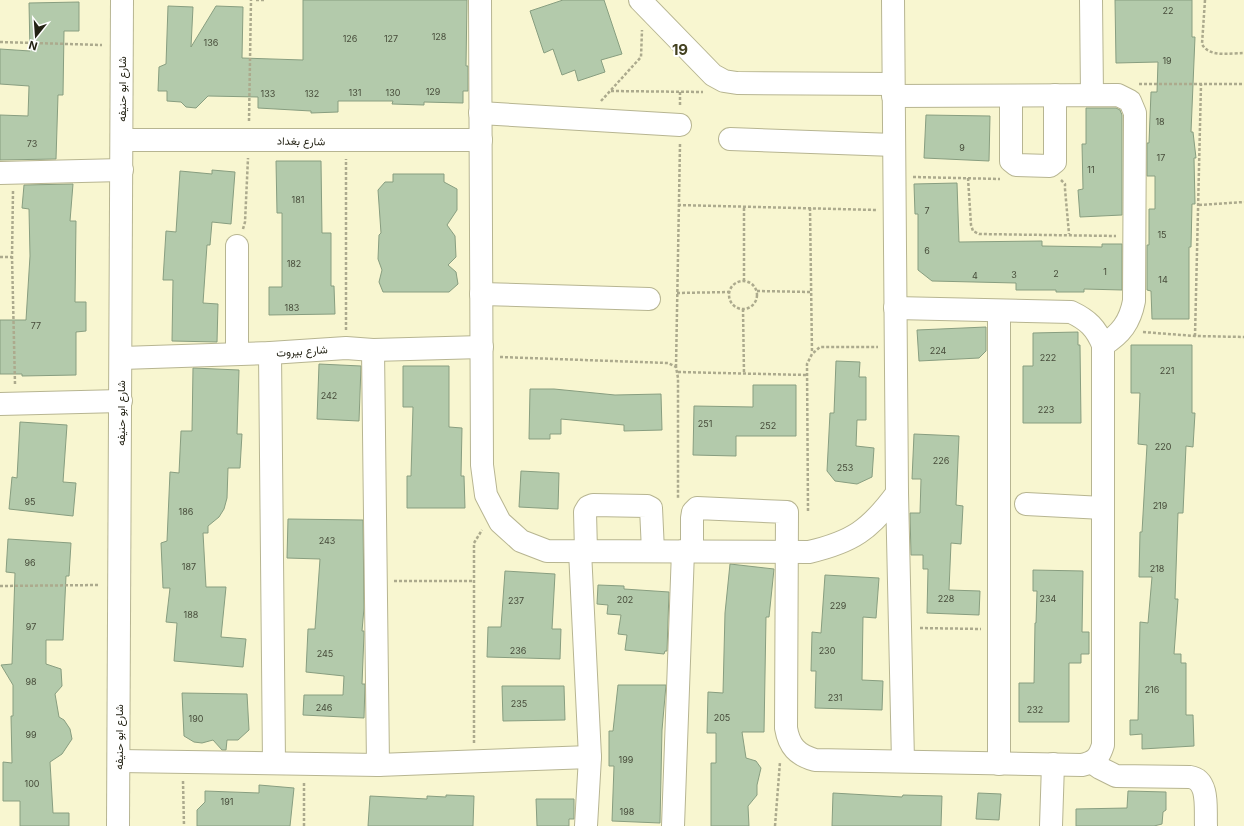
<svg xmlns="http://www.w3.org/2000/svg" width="1244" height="826" viewBox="0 0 1244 826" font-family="Inter,Vazirmatn,sans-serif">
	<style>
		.building { fill: #b3caab; stroke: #889e80 }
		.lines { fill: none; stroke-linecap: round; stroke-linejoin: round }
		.minor-casing { stroke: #b7b591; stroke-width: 24 }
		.path { stroke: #acaa8d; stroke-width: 2.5; stroke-dasharray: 3 2; stroke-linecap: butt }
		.minor { stroke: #fff; stroke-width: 22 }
		.labels { text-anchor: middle; stroke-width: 4; stroke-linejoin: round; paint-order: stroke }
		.number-label { font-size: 9px; fill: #474c3a }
		.street-label { font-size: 11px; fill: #232214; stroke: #fff }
		.district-label { font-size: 15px; font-weight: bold; fill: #434120; stroke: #fff }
	</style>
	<rect width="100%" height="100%" fill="#f8f6d0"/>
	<g class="building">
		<path d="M303,0H467L466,66H468V91H463V103L424,102V105L392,104L393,101H338V112L311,113V111L258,108V97L208,96L196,108L186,107L181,102L167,101V91H158L159,67L166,64L168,6L193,7L191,47L216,6L243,7L242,58L303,60Z"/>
		<path d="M563,0H604L622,54L601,60L605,72L578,81L575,70L562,75L553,49L544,53L530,11Z"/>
		<path d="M1115,0H1192V37H1195L1191,132H1193L1196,158H1194L1195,204H1192L1191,247H1189V319H1152L1151,291L1147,290V245H1149V209H1155V176H1147V143H1149L1151,92H1157L1158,62L1116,63Z"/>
		<path d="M79,2V31H64L63,95H58L56,159L0,160V115L28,116L29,86L0,84V49L30,51L29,3Z"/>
		<path d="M1086,108H1116L1120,110L1122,115V215L1080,217L1078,190L1083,189L1082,144H1086Z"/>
		<path d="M926,115L990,116L989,161L924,158Z"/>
		<path d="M276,161H321L322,233H331V286H334L335,314L269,315V287H282V213H277Z"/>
		<path d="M212,170L235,172L231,224L212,222L210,245H207L203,303L218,304L217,342L172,341L173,280H163L166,231L176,232L180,171L212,174Z"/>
		<path d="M393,174H444V182L457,189V210L447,225L455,236L456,257L448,265L456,272L458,284L449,292H383L379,282L382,270L378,259L379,235L381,233L378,190L385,182H393Z"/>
		<path d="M957,183L959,242L1042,241V246L1102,247V244H1122V290L1084,289V292H1056V290H1016V283L932,281L918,270V214H915L914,184Z"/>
		<path d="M73,184L70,221H76L75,302H86V331L76,332V375L22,376V374H0V320H26L30,256L29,209L22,208L24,185Z"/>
		<path d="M986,327V351L979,358L919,361L917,330Z"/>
		<path d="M1078,332V345H1080L1081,423H1023V366H1033V333Z"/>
		<path d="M1131,345H1192V413H1195L1193,447L1186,446L1183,513H1178L1175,599H1178L1174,654H1181V663H1186V715H1193L1194,746L1142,749V734L1130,735V720H1138L1140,622L1148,623L1152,577H1139L1140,532H1142L1147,445L1138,444L1140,393H1131Z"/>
		<path d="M836,361L860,362L859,377H866V420H857L856,446L874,448L872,477L857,484L835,481L827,471L830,413H834Z"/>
		<path d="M319,364L361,366L359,421L317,419Z"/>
		<path d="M403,366H449V427L462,428L461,476H464L465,508H407V476H411L413,407H403Z"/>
		<path d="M193,368L239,370L237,434H242L240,468H228L227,498L224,509L219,517L208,526V533H203L206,587H226L221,637L246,639L243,667L174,661L177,623L166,622L170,588H163L161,543L167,541L170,472L179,473L181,431H192Z"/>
		<path d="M753,385H796V436H736V456L693,455L694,406L753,407Z"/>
		<path d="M530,389H554L615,395L661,394L662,430L624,431V425L561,419V434H550V439H529Z"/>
		<path d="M20,422L67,425L63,482L76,483L73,516L9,509L12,477L17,478Z"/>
		<path d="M914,434L959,436L956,505L963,506L961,544L951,543L949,590L980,591L979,615L927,613L928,569H923V555H911L910,513H920L921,479H912Z"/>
		<path d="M521,471L559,473L558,509L519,507Z"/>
		<path d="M288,519L363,520L364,608L362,631H364V634L362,684H365L364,718L303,715L304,695H343L344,676L306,672L308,629H315L320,559L287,558Z"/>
		<path d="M8,539L71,543L69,576H66L63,640H46V664L61,669L62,686L55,694L59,717L64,720L70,729L72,739L62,754L50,762L53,813H69V826H20V801H3V762L12,763L11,716H13V685L1,665L12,664L15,573L6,572Z"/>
		<path d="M730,564L774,569L769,617H766L764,732H742L746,758L756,761L761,768L757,785V795L748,806L749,826H711V763H716V733H707L708,692L723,693L725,613Z"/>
		<path d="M1033,570L1083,571L1082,632H1089V654H1081V663H1069V722H1019V683H1034L1035,623H1036L1037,591H1033Z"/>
		<path d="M505,571L555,574L552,629H561L560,659L487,657L488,627H501Z"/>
		<path d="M825,575L879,578L876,618L863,617L862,680L883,681L882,710L815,708L816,671H811L812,632L821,633Z"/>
		<path d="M598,585L624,586V589L669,592L667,651H665L664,654L625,650L627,635L618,634L621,615L607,614L608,605L597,604Z"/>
		<path d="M618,685H666L662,730L660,823L612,821L614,766H609V731H613Z"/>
		<path d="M502,686H564L565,720L503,721Z"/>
		<path d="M182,693L247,694L249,730L238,740H227L226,750H222L213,740L202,743L194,742L184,736Z"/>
		<path d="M259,785L294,788L290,826H197V810L205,802V791L259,793Z"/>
		<path d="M1128,791L1166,792V810L1163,812L1162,824L1154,826H1076V809L1127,808Z"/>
		<path d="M833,793L902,797L903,795L942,796L941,826H832Z"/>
		<path d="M978,793L1001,794L999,820L976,819Z"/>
		<path d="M446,795L474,796L473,826H368L370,796L427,799V796L446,797Z"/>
		<path d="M536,799H574V819H569V826H537Z"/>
	</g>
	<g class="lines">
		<g class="minor-casing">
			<g id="minor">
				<path d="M480,0L482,465L486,495L500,522L521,541L547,551L809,552C852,542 870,530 897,493"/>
				<path d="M640,0L713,75L724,81L737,83L893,84"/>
				<path d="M893,0L897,493L903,761"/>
				<path d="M1091,0L1092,95"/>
				<path d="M893,96L1118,95L1130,101L1135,113L1134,301C1130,322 1121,334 1103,345"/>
				<path d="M1011,96V161L1016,165L1050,166L1055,162V95"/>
				<path d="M480,113L680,125"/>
				<path d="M730,139L894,145"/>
				<path d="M122,140C242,139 361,141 481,140"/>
				<path d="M0,173L122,170"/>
				<path d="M481,294L649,299"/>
				<path d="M373,350L378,765"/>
				<path d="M270,353L274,763"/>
				<path d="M237,354V246"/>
				<path d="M122,358L270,353L346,348L373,350L482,347"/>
				<path d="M0,404L121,401"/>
				<path d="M1026,504L1103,508"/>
				<path d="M580,551L590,757L586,826"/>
				<path d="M586,551L585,512L588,507L593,505L647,506L651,508L653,551"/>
				<path d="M692,551V518L693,512L697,508L787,512L786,728C789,746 797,755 815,760L1082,765C1095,762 1099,758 1103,745V345C1096,328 1088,320 1071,312L895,308"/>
				<path d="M119,761L378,765L590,757"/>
				<path d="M1093,763L1100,768L1116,776L1190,777C1210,780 1205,810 1206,826"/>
				<path d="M999,764V311"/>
				<path d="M118,826L122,0"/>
				<path d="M673,826L683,551"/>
				<path d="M1051,826L1053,764"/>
			</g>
		</g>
		<g class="path">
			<path d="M256,0H266"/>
			<path d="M1205,0L1202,44C1209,58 1231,53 1244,53"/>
			<path d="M0,42L102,45"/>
			<path d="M1139,84H1244"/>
			<path d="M611,91L703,92"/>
			<path d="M601,101L641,57L642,30"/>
			<path d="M680,105V92"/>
			<path d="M249,121L251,0"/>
			<path d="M913,177L1000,179"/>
			<path d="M968,178L971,225L973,231L979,234L1116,236"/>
			<path d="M1061,180L1065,184V189L1069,234"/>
			<path d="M13,191L12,257L15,384"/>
			<path d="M678,205L876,210"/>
			<path d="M1199,205L1244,202"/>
			<path d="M810,208L812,353"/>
			<path d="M243,229L245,222L248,158"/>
			<path d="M0,257H12"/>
			<path d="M744,281V206"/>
			<circle cx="743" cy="295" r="14"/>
			<path d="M757,291L811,292"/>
			<path d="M677,293L730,292"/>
			<path d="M743,309L744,374"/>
			<path d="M346,330V159"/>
			<path d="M1143,332L1195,336L1244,337"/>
			<path d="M1195,336L1201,84"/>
			<path d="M500,357L668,363L676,367L678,378V499"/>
			<path d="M676,367L680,144"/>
			<path d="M678,372L807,375"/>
			<path d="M808,511L807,364L812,354L820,347H878"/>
			<path d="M394,581H474"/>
			<path d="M0,586L99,585"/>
			<path d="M920,628L981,629"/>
			<path d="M474,743V543L482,530"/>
			<path d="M183,781L184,826"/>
			<path d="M304,783V826"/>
			<path d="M775,826L780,762"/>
		</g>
		<use href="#minor" class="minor"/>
	</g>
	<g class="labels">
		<g class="number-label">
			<text x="1168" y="14">22</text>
			<text x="439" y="40">128</text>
			<text x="350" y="42">126</text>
			<text x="391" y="42">127</text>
			<text x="211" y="46">136</text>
			<text x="1167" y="64">19</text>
			<text x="433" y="95">129</text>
			<text x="355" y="96">131</text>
			<text x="393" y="96">130</text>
			<text x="268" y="97">133</text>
			<text x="312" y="97">132</text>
			<text x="1160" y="125">18</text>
			<text x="32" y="147">73</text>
			<text x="962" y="151">9</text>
			<text x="1161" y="161">17</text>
			<text x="1091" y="173">11</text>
			<text x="298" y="203">181</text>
			<text x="927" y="214">7</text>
			<text x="1162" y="238">15</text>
			<text x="927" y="254">6</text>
			<text x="294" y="267">182</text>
			<text x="1105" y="275">1</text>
			<text x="1056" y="277">2</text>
			<text x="1014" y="278">3</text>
			<text x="975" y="279">4</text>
			<text x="1163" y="283">14</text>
			<text x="292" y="311">183</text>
			<text x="36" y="329">77</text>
			<text x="938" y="354">224</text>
			<text x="1048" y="361">222</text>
			<text x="1167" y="374">221</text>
			<text x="329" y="399">242</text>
			<text x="1046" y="413">223</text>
			<text x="705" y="427">251</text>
			<text x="768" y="429">252</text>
			<text x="1163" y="450">220</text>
			<text x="941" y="464">226</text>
			<text x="845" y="471">253</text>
			<text x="30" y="505">95</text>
			<text x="1160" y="509">219</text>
			<text x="186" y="515">186</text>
			<text x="327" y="544">243</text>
			<text x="30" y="566">96</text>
			<text x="189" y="570">187</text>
			<text x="1157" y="572">218</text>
			<text x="946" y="602">228</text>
			<text x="1048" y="602">234</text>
			<text x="625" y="603">202</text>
			<text x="516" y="604">237</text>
			<text x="838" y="609">229</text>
			<text x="191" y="618">188</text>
			<text x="31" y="630">97</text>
			<text x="518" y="654">236</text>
			<text x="827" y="654">230</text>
			<text x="325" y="657">245</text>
			<text x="31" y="685">98</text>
			<text x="1152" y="693">216</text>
			<text x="835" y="701">231</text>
			<text x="519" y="707">235</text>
			<text x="324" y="711">246</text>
			<text x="1035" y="713">232</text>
			<text x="722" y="721">205</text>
			<text x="196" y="722">190</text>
			<text x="31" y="738">99</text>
			<text x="626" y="763">199</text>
			<text x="32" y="787">100</text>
			<text x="227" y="805">191</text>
			<text x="627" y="815">198</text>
		</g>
		<g class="street-label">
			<text transform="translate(122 89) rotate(-90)" y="4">شارع ابو حنيفه</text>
			<text transform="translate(301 141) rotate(1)" y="4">شارع بغداد</text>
			<text transform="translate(302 351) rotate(-4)" y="4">شارع بيروت</text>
			<text transform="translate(121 413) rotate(-90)" y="4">شارع ابو حنيفه</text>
			<text transform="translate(119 737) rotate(-90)" y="4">شارع ابو حنيفه</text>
		</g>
		<g class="district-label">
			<text x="680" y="55">19</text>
		</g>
	</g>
	<g transform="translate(36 36) rotate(197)" stroke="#ffffff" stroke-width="3" paint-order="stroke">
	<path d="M0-3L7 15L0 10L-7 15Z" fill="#232214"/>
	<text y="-6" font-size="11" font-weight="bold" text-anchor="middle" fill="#232214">N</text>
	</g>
</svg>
